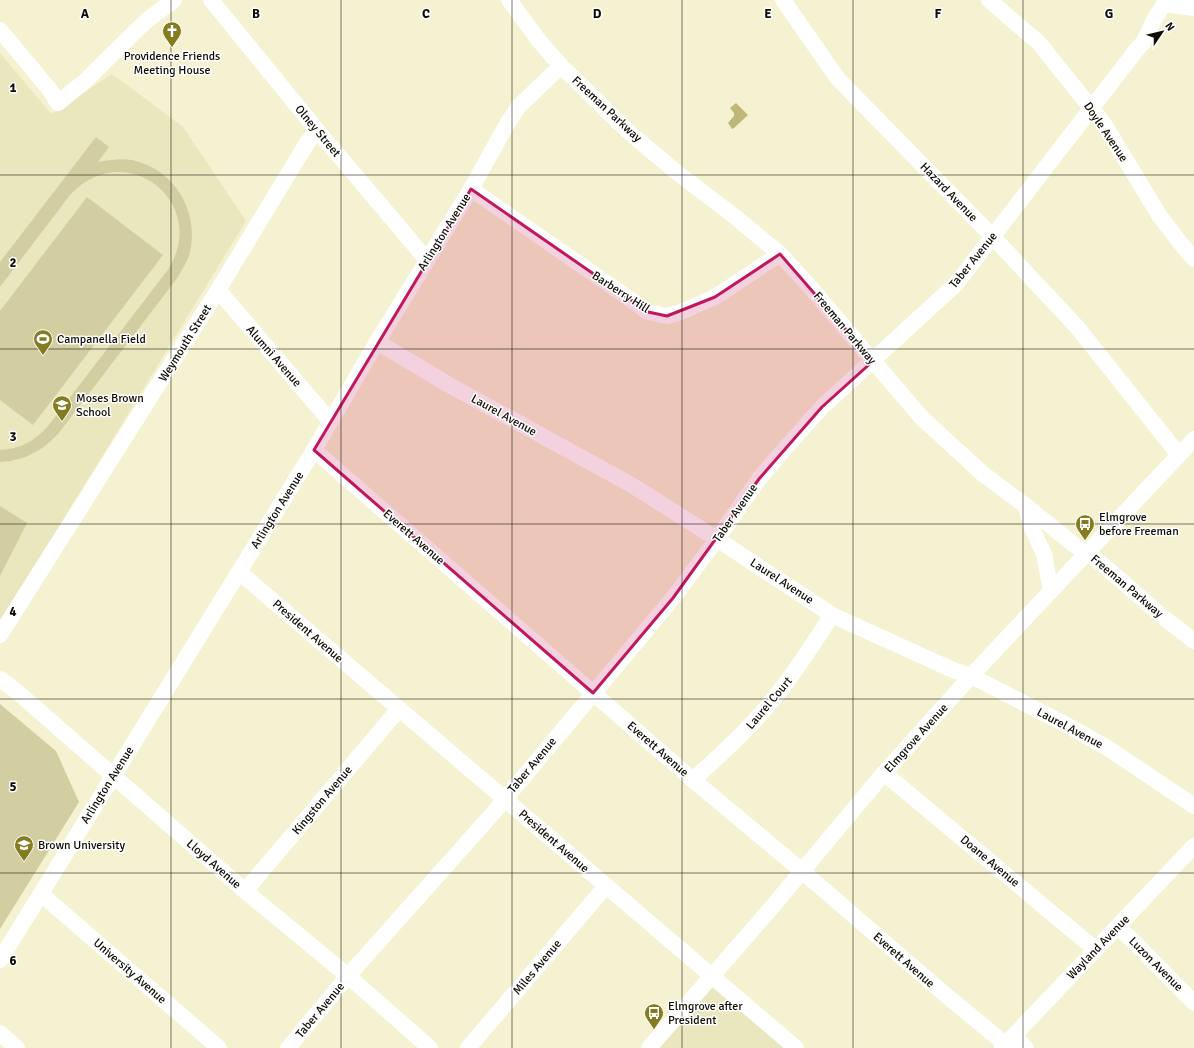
<svg xmlns="http://www.w3.org/2000/svg" width="1194" height="1048" viewBox="0 0 1194 1048" font-family="Signika,sans-serif">
	<style>
		.built { fill: #eae7be }
		.green { fill: #d3cea2 }
		.water { fill: #beb777 }
		.lines { fill: none; stroke-linecap: round; stroke-linejoin: round }
		.minor { stroke: #fff; stroke-width: 16 }
		.marked { fill: #c2185b; fill-opacity: 0.2; stroke: #c2185b; stroke-width: 3; stroke-linejoin: round }
		.grid { fill: none; stroke: #0e0c03; stroke-width: 1; stroke-opacity: 0.55 }
		.labels { text-anchor: middle; stroke-width: 3; stroke-linejoin: round; paint-order: stroke }
		.poi-label { font-size: 12px; fill: #0e0c03; stroke: #fff; text-anchor: start }
		.street-label { font-size: 12px; fill: #0e0c03; stroke: #fff }
		.grid-label { font-size: 13px; text-anchor: middle; font-weight: bold; fill: #0e0c03; stroke: #fff; stroke-width: 3; stroke-linejoin: round; paint-order: stroke }
	</style>
	<rect width="100%" height="100%" fill="#f5f2d1"/>
	<g class="built">
		<path d="M0,53L51,114L112,74L183,127L246,221L0,623Z"/>
		<path d="M710,980L793,1048H651Z"/>
	</g>
	<g class="green">
		<path d="M96,137L109,147L98,162C109,160 120,158 132,160C175,169 201,213 189,256C186,263 182,270 178,277L58,434C42,451 24,461 0,462V450C20,449 35,441 48,426L167,271C212,204 126,135 70,195L0,287V262Z"/>
		<path d="M87,197L163,255L33,425L0,400V311Z"/>
		<path d="M0,506L27,523L0,576Z"/>
		<path d="M0,704L56,751L79,802L0,929Z"/>
	</g>
	<path class="water" d="M736,103L748,115L734,128L732,129L728,123L734,116V113L730,108Z"/>
	<g class="lines">
		<g class="minor">
			<path d="M211,0L317,130L427,260"/>
			<path d="M509,0L540,42L561,66L631,134L675,171L734,216L780,254L811,288L873,361L922,418L983,474L1026,506L1073,544L1102,564L1163,617L1194,641"/>
			<path d="M783,0L838,79L992,236L1077,327L1179,455"/>
			<path d="M989,0L1039,43L1091,108L1104,124L1159,215L1178,240L1194,259"/>
			<path d="M1164,4L1194,8"/>
			<path d="M0,30L50,90L58,103L84,82L146,21L174,0"/>
			<path d="M471,189L637,304L648,312L667,316L681,312L715,297L780,254"/>
			<path d="M218,290L325,415L331,420"/>
			<path d="M377,342L451,386L630,484L717,539L832,615L953,670L971,676L1061,722L1106,747L1194,806"/>
			<path d="M314,450L693,780L802,871L941,991L1005,1044"/>
			<path d="M1026,506L1031,526L1044,554L1051,591"/>
			<path d="M239,572L796,1048"/>
			<path d="M0,635L218,290L307,143L317,130"/>
			<path d="M0,679L15,690L245,891L348,976L430,1048"/>
			<path d="M884,773L1096,950"/>
			<path d="M693,780C720,755 747,731 771,702C794,675 813,644 832,615"/>
			<path d="M245,891L399,709"/>
			<path d="M41,894L219,1048"/>
			<path d="M1117,927L1128,936L1194,1003"/>
			<path d="M0,960L314,450L377,342L471,189L506,126L518,107L561,66"/>
			<path d="M0,1033L17,1048"/>
			<path d="M1013,1036L1026,1048"/>
			<path d="M288,1048L348,976L495,811L673,598L717,539L759,479L787,446L822,407L956,284L1138,48L1143,43L1154,20L1164,4"/>
			<path d="M468,1048L606,886"/>
			<path d="M649,1048L767,913L884,773L971,676L1194,439"/>
			<path d="M1002,1048L1194,846"/>
		</g>
	</g>
	<path class="marked" d="M471,189L637,304L648,312L667,316L715,297L780,254L873,361L822,407L759,479L673,598L593,693L314,450Z"/>
	<path class="grid" d="M171,0V1048M341,0V1048M512,0V1048M682,0V1048M853,0V1048M1023,0V1048M0,175H1194M0,349H1194M0,524H1194M0,699H1194M0,873H1194"/>
	<defs>
		<g id="church-pin" transform="scale(1)"><path d="M0 17L-7.5 6A9.5 9.5 0 1 1 7.5 6Z" fill="#857b20" stroke="#fff"/><path d="M-1.2-6h2.4v3.5h3.3v2.4h-3.3V6h-2.4V-.1h-3.3v-2.4h3.3Z" fill="#fff"/></g>
		<g id="stadium-pin" transform="scale(1)"><path d="M0 17L-7.5 6A9.5 9.5 0 1 1 7.5 6Z" fill="#857b20" stroke="#fff"/><path d="M0-5a6.5 5 0 1 0 0 10a6.5 5 0 1 0 0-10ZM-3.5-1.8h7v3.6h-7Z" fill="#fff"/></g>
		<g id="school-pin" transform="scale(1)"><path d="M0 17L-7.5 6A9.5 9.5 0 1 1 7.5 6Z" fill="#857b20" stroke="#fff"/><path d="M0-5L7-2L0 1L-7-2ZM-4 1L0 2.5L4 1V4Q0 6-4 4Z" fill="#fff"/></g>
		<g id="bus-pin" transform="scale(1)"><path d="M0 17L-7.5 6A9.5 9.5 0 1 1 7.5 6Z" fill="#857b20" stroke="#fff"/><path d="M-5-6H5V4H4V6H2V4H-2V6H-4V4H-5ZM-3.5-4V0h7V-4ZM-3.5 1.2v1.5H-2V1.2ZM2 1.2v1.5H3.5V1.2Z" fill="#fff"/></g>
		<g id="university-pin" transform="scale(1)"><path d="M0 17L-7.5 6A9.5 9.5 0 1 1 7.5 6Z" fill="#857b20" stroke="#fff"/><path d="M0-5L7-2L0 1L-7-2ZM-4 1L0 2.5L4 1V4Q0 6-4 4Z" fill="#fff"/></g>
	</defs>
	<g fill-rule="evenodd">
		<use href="#church-pin" x="172" y="31"/>
		<use href="#stadium-pin" x="43" y="339"/>
		<use href="#school-pin" x="62" y="405"/>
		<use href="#bus-pin" x="1085" y="524"/>
		<use href="#university-pin" x="24" y="845"/>
		<use href="#bus-pin" x="654" y="1013"/>
	</g>
	<g class="labels">
		<g class="poi-label">
			<text x="172" y="60" text-anchor="middle">Providence Friends<tspan x="172" dy="14">Meeting House</tspan></text>
			<text x="57" y="343">Campanella Field</text>
			<text x="76" y="402">Moses Brown<tspan x="76" dy="14">School</tspan></text>
			<text x="1099" y="521">Elmgrove<tspan x="1099" dy="14">before Freeman</tspan></text>
			<text x="38" y="849">Brown University</text>
			<text x="668" y="1010">Elmgrove after<tspan x="668" dy="14">President</tspan></text>
		</g>
		<g class="street-label">
			<text transform="translate(607 109) rotate(43)" y="4">Freeman Parkway</text>
			<text transform="translate(318 131) rotate(50)" y="4">Olney Street</text>
			<text transform="translate(1106 132) rotate(56)" y="4">Doyle Avenue</text>
			<text transform="translate(949 192) rotate(46)" y="4">Hazard Avenue</text>
			<text transform="translate(444 232) rotate(-58)" y="4">Arlington Avenue</text>
			<text transform="translate(973 260) rotate(-51)" y="4">Taber Avenue</text>
			<text transform="translate(621 292) rotate(33)" y="4">Barberry Hill</text>
			<text transform="translate(845 328) rotate(50)" y="4">Freeman Parkway</text>
			<text transform="translate(185 343) rotate(-58)" y="4">Weymouth Street</text>
			<text transform="translate(274 356) rotate(49)" y="4">Alumni Avenue</text>
			<text transform="translate(504 415) rotate(29)" y="4">Laurel Avenue</text>
			<text transform="translate(277 510) rotate(-58)" y="4">Arlington Avenue</text>
			<text transform="translate(735 513) rotate(-55)" y="4">Taber Avenue</text>
			<text transform="translate(414 537) rotate(41)" y="4">Everett Avenue</text>
			<text transform="translate(782 581) rotate(33)" y="4">Laurel Avenue</text>
			<text transform="translate(1127 586) rotate(40)" y="4">Freeman Parkway</text>
			<text transform="translate(308 631) rotate(41)" y="4">President Avenue</text>
			<text transform="translate(769 703) rotate(-50)" y="4">Laurel Court</text>
			<text transform="translate(1070 728) rotate(28)" y="4">Laurel Avenue</text>
			<text transform="translate(916 738) rotate(-48)" y="4">Elmgrove Avenue</text>
			<text transform="translate(658 749) rotate(41)" y="4">Everett Avenue</text>
			<text transform="translate(532 765) rotate(-50)" y="4">Taber Avenue</text>
			<text transform="translate(107 785) rotate(-58)" y="4">Arlington Avenue</text>
			<text transform="translate(322 800) rotate(-50)" y="4">Kingston Avenue</text>
			<text transform="translate(554 841) rotate(41)" y="4">President Avenue</text>
			<text transform="translate(990 861) rotate(40)" y="4">Doane Avenue</text>
			<text transform="translate(214 864) rotate(41)" y="4">Lloyd Avenue</text>
			<text transform="translate(1098 947) rotate(-46)" y="4">Wayland Avenue</text>
			<text transform="translate(904 960) rotate(41)" y="4">Everett Avenue</text>
			<text transform="translate(1156 964) rotate(45)" y="4">Luzon Avenue</text>
			<text transform="translate(537 967) rotate(-50)" y="4">Miles Avenue</text>
			<text transform="translate(130 971) rotate(41)" y="4">University Avenue</text>
			<text transform="translate(320 1010) rotate(-50)" y="4">Taber Avenue</text>
		</g>
	</g>
	<g class="grid-label">
		<text x="85" y="18">A</text>
		<text x="256" y="18">B</text>
		<text x="426" y="18">C</text>
		<text x="597" y="18">D</text>
		<text x="768" y="18">E</text>
		<text x="938" y="18">F</text>
		<text x="1109" y="18">G</text>
		<text x="13" y="92">1</text>
		<text x="13" y="267">2</text>
		<text x="13" y="441">3</text>
		<text x="13" y="616">4</text>
		<text x="13" y="791">5</text>
		<text x="13" y="965">6</text>
	</g>
	<g transform="translate(1162 32) rotate(55)" stroke="#ffffff" stroke-width="3" paint-order="stroke">
	<path d="M0-3L7 15L0 10L-7 15Z" fill="#0e0c03"/>
	<text y="-6" font-size="11" font-weight="bold" text-anchor="middle" fill="#0e0c03">N</text>
	</g>
</svg>
